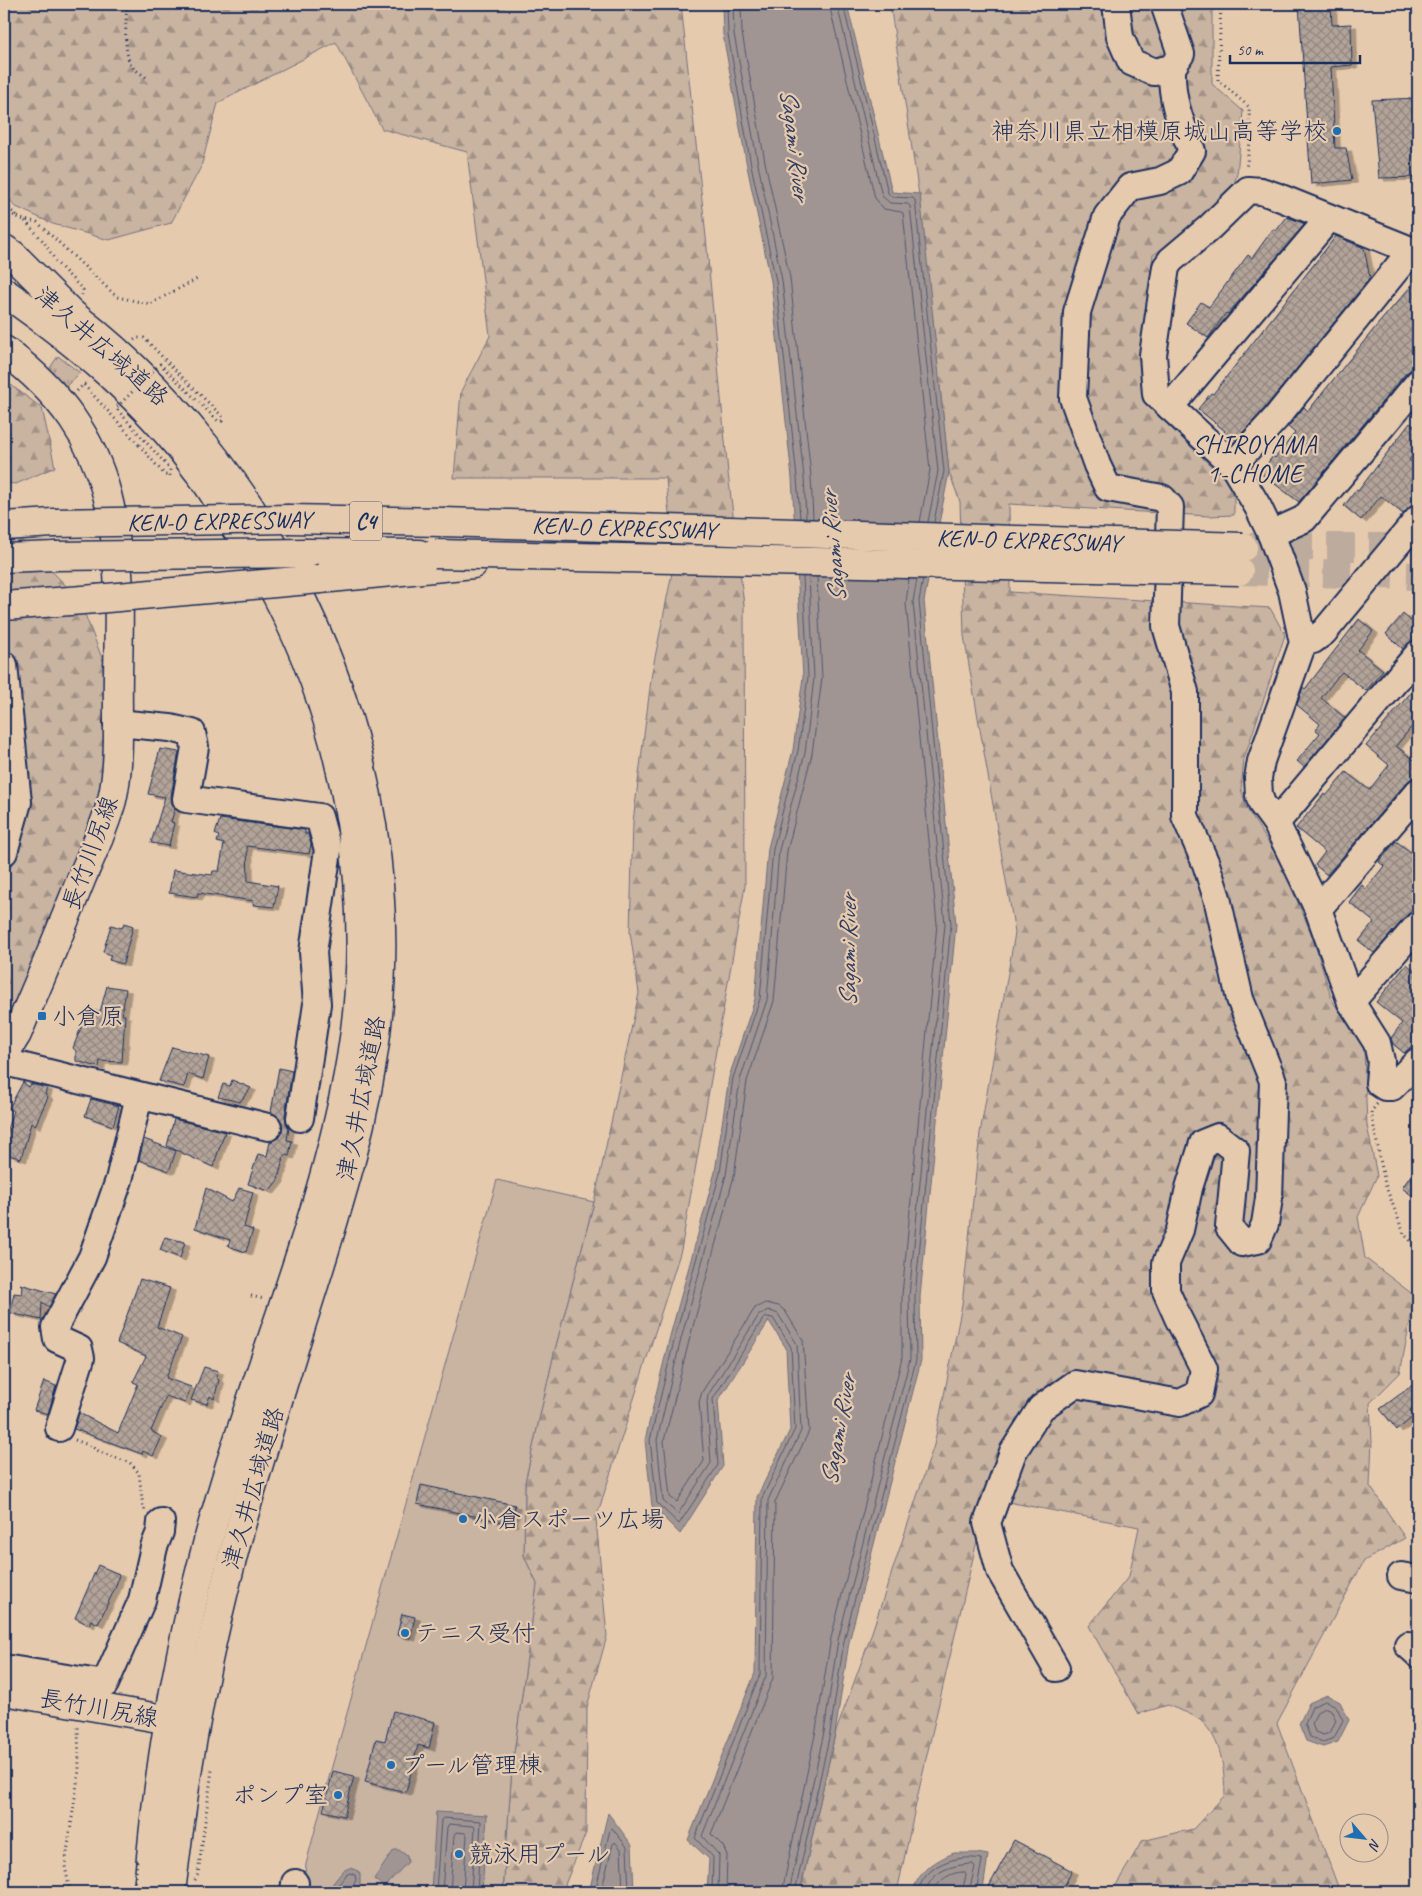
<svg xmlns="http://www.w3.org/2000/svg" width="1422" height="1896" viewBox="0 0 1422 1896" font-family="Caveat,'Klee One',sans-serif">
	<style>
		.grass { fill: url(#grass-tufts); stroke: #727180 }
		.forest { fill: url(#forest-firs); stroke: #727180 }
		.pitch { fill: #c9b3a1; stroke: #727180 }
		.water { fill: #a09592; stroke: #6b6c7d }
		.lines { fill: none; stroke-linecap: round; stroke-linejoin: round }
		.shore { stroke: #505873; stroke-width: 1 }
		.building { fill: url(#building-cross-hatch); stroke: #1b2f5e; filter: url(#shadow) }
		.highway-tunnel { stroke: #bdab9d; stroke-width: 28; stroke-dasharray: 28 14; stroke-linecap: butt }
		.minor-casing { stroke: #1b2f5e; stroke-width: 30 }
		.major-casing { stroke: #1b2f5e; stroke-width: 31 }
		.highway-casing { stroke: #1b2f5e; stroke-width: 31 }
		.path { stroke: #1b2f5e; stroke-width: 3; stroke-dasharray: 1 4; stroke-linecap: butt }
		.minor { stroke: #e6caad; stroke-width: 26 }
		.major { stroke: #e6caad; stroke-width: 28 }
		.highway { stroke: #e6caad; stroke-width: 28 }
		.highway-bridge-casing { stroke: #1b2f5e; stroke-width: 31; stroke-linecap: butt }
		.path-bridge { stroke: #1b2f5e; stroke-width: 3; stroke-dasharray: 1 4; stroke-linecap: butt }
		.highway-bridge { stroke: #e6caad; stroke-width: 28 }
		.poi-dot { fill: #1f6fb2; stroke: #e6caad; stroke-width: 2 }
		.labels { text-anchor: middle; stroke-width: 4.5; stroke-linejoin: round; paint-order: stroke }
		.shield { fill: #e6caad; stroke: #585e76; stroke-width: 1 }
		.shield-label { font-size: 22px; font-weight: bold; fill: #1b2f5e }
		.poi-label { font-size: 24px; fill: #1b2f5e; stroke: #e6caad; text-anchor: start }
		.street-label { font-size: 24px; fill: #1b2f5e; stroke: #e6caad }
		.water-label { font-size: 25px; font-style: italic; fill: #2f3e66; stroke: #e6caad }
		.neighbourhood-label { font-size: 25px; letter-spacing: 1px; fill: #1b2f5e; stroke: #e6caad }
	</style>
	<defs>
		<pattern id="grass-tufts" width="24" height="20" patternUnits="userSpaceOnUse" patternTransform="scale(1.25)"><rect width="24" height="20" fill="#c9b3a1"/><path d="M3 7l-1-3M5 7V3M7 7l1-3M15 17l-1-3M17 17v-4M19 17l1-3" fill="none" stroke="#a29286"/></pattern>
		<pattern id="forest-firs" width="22" height="20" patternUnits="userSpaceOnUse" patternTransform="scale(1.25)"><rect width="22" height="20" fill="#c9b3a1"/><path d="M5 1l3.5 6h-7zM16 11l3.5 6h-7z" fill="#a29286"/></pattern>
		<pattern id="building-cross-hatch" width="8" height="8" patternUnits="userSpaceOnUse" patternTransform="scale(1.25)"><rect width="8" height="8" fill="#b3a499"/><path d="M0 0l8 8M0 8l8-8" fill="none" stroke="#918680"/></pattern>
		<filter id="shadow"><feDropShadow dx="5.5" dy="3" stdDeviation="0" flood-color="#0004"/></filter>
	</defs>
	<rect width="100%" height="100%" fill="#e6caad"/>
	<filter id="ink" filterUnits="userSpaceOnUse"><feTurbulence type="fractalNoise" baseFrequency=".02" numOctaves="2"/><feDisplacementMap in="SourceGraphic" scale="10" xChannelSelector="R" yChannelSelector="G"/><feConvolveMatrix kernelMatrix="1 2 1 2 8 2 1 2 1" color-interpolation-filters="sRGB"/></filter>
	<g filter="url(#ink)">
		<path class="grass" d="M58,356L80,373L64,388L48,371Z"/>
		<g class="forest">
			<path d="M4,4H681L706,237L728,473L744,605L745,886L681,1250L596,1519L607,1636L587,1707L586,1833L562,1892H503L512,1768L537,1584L524,1556L525,1482L554,1353L594,1202L639,993L630,932L633,822L652,672L672,573L671,539L666,478H454L461,391L490,336L467,152L382,129L336,42L218,103L201,167L171,223L109,240L53,224L14,206L4,189Z"/>
			<path d="M890,4H1212V84L1243,111L1237,174L1232,191L1197,225L1153,255L1140,356L1143,401L1227,481L1234,493V515L1208,516L1009,504L1010,592L1270,608L1285,635L1244,759L1241,789L1247,809L1280,861L1312,935L1332,1000L1364,1049L1367,1125L1377,1176L1358,1217L1365,1258L1415,1296L1400,1373L1370,1403L1372,1441L1370,1486L1405,1538L1364,1561L1277,1723L1340,1892H1112L1142,1841L1193,1829L1225,1795C1224,1768 1222,1739 1200,1720C1191,1713 1178,1710 1168,1705L1138,1714L1089,1626L1129,1576L1139,1527L987,1498L922,1776L897,1892H800L835,1734L868,1644L934,1445L962,1305L980,1133L1015,933L964,636L960,502L949,472L919,195Z"/>
			<path d="M4,380L42,408L55,467L16,484L4,483Z"/>
			<path d="M4,522L79,599L116,694L101,809L4,1038Z"/>
		</g>
		<path class="pitch" d="M497,1180L594,1202L554,1353L525,1482L524,1556L537,1584L512,1768L503,1892H303L306,1864L331,1770Z"/>
		<g class="water">
			<path d="M722,4H847L892,192L920,194L949,472L924,601L956,924L920,1297L921,1360L849,1642L835,1734L800,1892H707L709,1859L688,1840L755,1673L757,1497L790,1430L786,1348L769,1321L718,1401L723,1466L680,1534L652,1506L645,1440L670,1336L715,1172L729,1077L755,999L768,848L793,750L803,677L792,478L771,281L747,166L723,35Z"/>
			<path d="M1327,1695L1340,1702L1349,1720L1338,1742L1323,1747L1306,1741L1299,1724L1309,1703Z"/>
			<path d="M436,1812L487,1815L482,1892H431Z"/>
			<path d="M608,1813L632,1845L634,1892H589Z"/>
			<path d="M394,1850H399L407,1856L408,1862L384,1887L374,1879Z"/>
			<path d="M954,1853H977L988,1855L983,1890L972,1892H913C917,1872 936,1860 954,1853Z"/>
			<path d="M349,1868L357,1870L360,1874V1885L354,1892H326L343,1871Z"/>
		</g>
		<g class="lines">
			<g class="shore">
				<path d="M727,4L728,35L751,165L776,281L797,478L800,518"/>
				<path d="M733,4L734,34L758,164L782,280L804,477L806,518"/>
				<path d="M741,4L742,33L765,162L790,278L811,476L813,519"/>
				<path d="M829,4L875,198L884,209L901,212L903,213L930,470L920,522"/>
				<path d="M837,4L882,196L890,203L908,204L910,206L938,471L928,522"/>
				<path d="M843,4L888,193L892,197L913,198L915,200L944,471L934,522"/>
				<path d="M1326,1701L1336,1706L1343,1720L1334,1738L1323,1742L1310,1737L1305,1724L1312,1707Z"/>
				<path d="M1326,1708L1331,1710L1336,1720L1330,1733L1323,1735L1315,1732L1312,1724L1317,1712Z"/>
				<path d="M333,1892L346,1875L350,1873L355,1875L356,1880L350,1892"/>
				<path d="M436,1892L441,1820L443,1818L481,1821L477,1892"/>
				<path d="M442,1892L447,1827L449,1824L473,1826L475,1827L471,1892"/>
				<path d="M450,1892L454,1835L456,1832L465,1833L467,1835L463,1892"/>
				<path d="M595,1892L610,1830L612,1828L627,1847L629,1892"/>
				<path d="M601,1892L613,1844L615,1842L621,1849L623,1892"/>
				<path d="M712,1892L713,1857L695,1838L760,1674L762,1498L795,1429L791,1347L773,1318L767,1317L763,1319L713,1399L718,1465L679,1524L657,1503L650,1440L675,1337L720,1173L733,1078L760,999L773,849L798,751L808,677L803,577"/>
				<path d="M718,1892L719,1855L702,1836L766,1676L768,1500L801,1431L797,1344L778,1314L768,1310L759,1315L708,1395L707,1402L711,1463L678,1514L663,1501L657,1440L681,1339L726,1175L740,1080L767,1000L779,850L805,753L814,678L809,577"/>
				<path d="M726,1892L727,1855L723,1846L711,1834L773,1678L775,1502L809,1431L803,1340L785,1311L779,1306L765,1303L755,1308L702,1392L699,1402L704,1461L677,1502L670,1497L664,1441L689,1341L734,1176L747,1081L774,1001L787,851L812,754L822,678L817,577"/>
				<path d="M782,1892L816,1730L831,1638L902,1358V1295L937,924L906,603L909,579"/>
				<path d="M789,1892L824,1732L838,1640L910,1359L909,1296L945,924L913,602L917,579"/>
				<path d="M795,1892L830,1733L844,1641L916,1360L915,1296L951,924L919,601L923,579"/>
				<path d="M918,1892C924,1865 956,1854 981,1859L982,1861L976,1892"/>
				<path d="M925,1892C933,1870 951,1865 973,1864L975,1867L969,1892"/>
				<path d="M933,1892C939,1880 950,1872 964,1872L966,1875L962,1892"/>
			</g>
		</g>
		<g class="building">
			<path d="M1299,4H1331L1332,25L1351,24L1352,65L1331,67L1335,148H1346L1352,180L1311,184Z"/>
			<path d="M1418,98V177L1379,178L1372,100Z"/>
			<path d="M1287,217L1305,224L1228,314L1226,313L1208,338L1186,323L1201,302L1209,307L1248,255L1252,258L1273,229L1276,231Z"/>
			<path d="M1336,236L1364,248L1370,278L1264,409L1233,443L1222,435L1225,431L1198,409L1211,393L1213,394Z"/>
			<path d="M1418,278V365L1406,373L1299,502L1260,473L1273,456L1275,458L1295,433L1288,427L1304,407L1308,411L1378,324Z"/>
			<path d="M1410,423L1418,429V448L1409,460L1418,468V499L1403,514L1381,496L1361,520L1344,506L1356,490L1358,491Z"/>
			<path d="M1403,614L1418,627V635L1403,649L1386,634Z"/>
			<path d="M1359,619L1373,631L1358,650L1383,670L1366,691L1342,672L1338,676L1321,698L1345,718L1304,767L1297,761L1320,733L1316,730L1320,724L1297,705L1303,687L1305,689Z"/>
			<path d="M1418,684V719L1396,746L1418,763V774L1407,782L1327,875L1315,865L1325,852L1296,828L1324,794L1326,796L1346,772L1369,790L1389,765L1366,746Z"/>
			<path d="M160,749L179,752L171,796L172,804L175,808L171,822L174,823L169,846L151,843L165,797L148,794Z"/>
			<path d="M220,819L305,830V834H308L311,844L309,854L247,846L248,881L278,886L274,907L253,905L254,901L198,893L197,897L169,893L173,870L212,875L213,871H219L224,844L217,842L219,836L215,834Z"/>
			<path d="M1396,841L1418,858V906L1407,915L1374,953L1359,941L1374,922L1349,902L1362,885L1366,889L1384,866L1379,862Z"/>
			<path d="M124,923L133,926L123,964L109,960L111,955L103,952L111,925L122,928Z"/>
			<path d="M1407,964L1418,974V1040L1404,1053L1393,1044L1391,1038L1402,1023L1376,1002Z"/>
			<path d="M107,986L126,989L122,1015H125L122,1062L100,1061L99,1067L76,1061V1051L73,1048L88,1009L100,1012Z"/>
			<path d="M172,1047L209,1057L203,1079L188,1074L184,1087L159,1081Z"/>
			<path d="M279,1068L292,1071L285,1116L286,1123L289,1128L287,1140L292,1141L289,1156L284,1155L278,1180L269,1191L248,1184L258,1154L267,1156L270,1142L278,1138L282,1131V1123L279,1117L271,1112Z"/>
			<path d="M232,1080L251,1088L240,1102L218,1097L223,1084L230,1086Z"/>
			<path d="M23,1082L29,1087L31,1084L47,1088L45,1094L48,1097L35,1126L31,1123L21,1159L4,1153V1139L13,1111L9,1108Z"/>
			<path d="M91,1099L119,1106L113,1126L85,1116Z"/>
			<path d="M174,1119L225,1132L213,1167L167,1146Z"/>
			<path d="M144,1139L176,1151L169,1171L139,1160Z"/>
			<path d="M1418,1165V1200L1402,1188Z"/>
			<path d="M206,1188L232,1202L239,1188L253,1192L244,1227L253,1230L246,1252L228,1246L230,1240L195,1228Z"/>
			<path d="M165,1237L185,1242L180,1258L160,1250Z"/>
			<path d="M140,1279L170,1288L157,1327L182,1337L166,1378L191,1387L185,1403L166,1396L151,1431L162,1437L153,1456L143,1451L142,1454L74,1429L79,1413L118,1433L138,1384L133,1382L146,1356L117,1343Z"/>
			<path d="M20,1284L56,1294L49,1307L42,1302L41,1320L10,1313L14,1293L22,1294L23,1287Z"/>
			<path d="M204,1367L218,1371L216,1378L219,1380L214,1399L210,1396L207,1404L191,1400Z"/>
			<path d="M44,1381L56,1386L48,1414L34,1410Z"/>
			<path d="M1418,1381V1403L1410,1410L1414,1416L1397,1430L1380,1409Z"/>
			<path d="M421,1485L515,1505L512,1524L417,1504Z"/>
			<path d="M98,1565L119,1574L116,1586L98,1624L91,1620L89,1625L75,1618Z"/>
			<path d="M402,1614L415,1617L410,1638L397,1635Z"/>
			<path d="M393,1711L435,1722L429,1748L418,1745L406,1792L365,1782L376,1739L385,1741Z"/>
			<path d="M333,1771L354,1776L344,1816L323,1811Z"/>
			<path d="M1014,1840L1072,1871L1061,1892H986Z"/>
		</g>
		<g class="lines">
			<g class="highway-tunnel">
				<path d="M1243,547H1418"/>
				<path d="M1239,571L1418,576"/>
			</g>
			<g class="minor-casing">
				<g id="minor">
					<path d="M1116,4L1120,37L1131,62L1154,72L1172,68L1181,54L1164,4"/>
					<path d="M1418,253L1276,196L1261,191L1248,190L1209,228L1171,260L1166,267L1153,355L1156,394L1233,465L1258,507L1271,534L1292,591L1303,643L1261,761L1258,778L1259,795L1262,804L1276,823L1318,909L1351,1002L1377,1043L1381,1061L1379,1083L1385,1087H1392L1418,1061"/>
					<path d="M1170,407L1329,218"/>
					<path d="M1233,465L1275,419L1411,251"/>
					<path d="M1271,534L1304,519L1418,383"/>
					<path d="M1303,643L1313,640L1324,632L1418,519"/>
					<path d="M4,665L18,802L4,852"/>
					<path d="M117,723L170,728L192,733L195,747L186,799L319,817L328,850L313,952L317,1004L300,1118"/>
					<path d="M1276,823L1418,654"/>
					<path d="M1318,909L1418,792"/>
					<path d="M1351,1002L1418,925"/>
					<path d="M4,1058L17,1065L268,1127"/>
					<path d="M59,1428L81,1358L79,1349L57,1339L55,1327L92,1257L119,1180L139,1096"/>
					<path d="M1401,1576L1418,1579"/>
					<path d="M1408,1645L1418,1654"/>
					<path d="M4,1668L105,1684L142,1600L154,1547L160,1532L161,1522"/>
					<path d="M1056,1668L1000,1571L987,1523L1013,1452L1041,1408L1075,1384L1180,1403L1199,1394L1204,1369L1178,1318L1166,1291V1263L1180,1230L1189,1188L1203,1143L1218,1137L1236,1151L1229,1227L1242,1243L1258,1240L1265,1224L1269,1198L1273,1081L1240,999L1217,898L1206,864L1185,816V692L1166,626L1170,507L1162,498L1108,488L1097,465L1073,398L1077,312L1107,216L1130,187L1160,181L1179,172L1192,151C1180,121 1171,101 1172,68"/>
					<path d="M294,1892L295,1883"/>
				</g>
			</g>
			<g class="major-casing">
				<g id="major">
					<path d="M4,292C76,342 145,399 197,470C210,486 220,504 231,521C247,546 263,570 277,596C349,735 377,903 351,1058C328,1196 273,1328 231,1462C187,1602 159,1746 148,1892"/>
					<path d="M52,299C284,467 412,758 375,1042C365,1120 342,1194 319,1269C299,1332 279,1396 260,1460C234,1546 212,1632 196,1721C185,1777 178,1835 171,1892"/>
					<path d="M4,350C124,440 121,538 118,675C117,714 121,762 112,800C105,826 93,852 82,877C64,922 46,966 27,1010L17,1034L4,1055"/>
					<path d="M4,1691L187,1723"/>
				</g>
			</g>
			<g class="highway-casing">
				<g id="highway">
					<path d="M4,249L13,255L72,314"/>
					<path d="M289,519L443,522"/>
					<path d="M4,526L54,523"/>
					<path d="M307,553L419,554"/>
					<path d="M4,558L55,556"/>
					<path d="M320,579L473,564"/>
					<path d="M4,606L96,599"/>
				</g>
			</g>
			<g class="path">
				<path d="M127,4C126,20 123,50 131,65C134,70 142,74 147,78"/>
				<path d="M1221,4L1218,80L1249,107L1250,142L1246,169"/>
				<path d="M4,199L10,210L18,216"/>
				<path d="M4,211L24,220L37,222L117,297L150,304L199,278"/>
				<path d="M25,221L44,242L57,263L83,290L82,295"/>
				<path d="M134,340L137,338H144L183,378"/>
				<path d="M84,385L139,445"/>
				<path d="M77,391L84,384L88,385"/>
				<path d="M1377,1104L1371,1112L1385,1184L1404,1234L1415,1246L1418,1242"/>
				<path d="M251,1296L264,1299"/>
				<path d="M75,1440L91,1446L100,1452L130,1463L139,1473L143,1507L145,1510"/>
				<path d="M195,1880L198,1874L212,1770"/>
				<path d="M70,1892L65,1866L79,1770L78,1725"/>
			</g>
			<use href="#minor" class="minor"/>
			<use href="#major" class="major"/>
			<use href="#highway" class="highway"/>
			<g class="highway-bridge-casing">
				<g id="highway-bridge">
					<path id="s1" d="M443,522L1243,547"/>
					<path d="M54,523L289,519"/>
					<path d="M435,554L1239,571"/>
					<path d="M55,556L307,553"/>
					<path d="M96,599L320,579"/>
				</g>
			</g>
			<g class="path-bridge">
				<path d="M139,445L165,475L170,476V469L116,408L160,364L218,421H222V416L183,378"/>
				<path d="M135,1892L137,1858"/>
			</g>
			<use href="#highway-bridge" class="highway-bridge"/>
		</g>
	</g>
	<g class="poi-dot">
		<circle cx="1337" cy="131" r="5"/>
		<rect x="37" y="1011" width="10" height="10" rx="2.5"/>
		<circle cx="463" cy="1519" r="5"/>
		<circle cx="405" cy="1633" r="5"/>
		<circle cx="391" cy="1765" r="5"/>
		<circle cx="338" cy="1795" r="5"/>
		<circle cx="459" cy="1854" r="5"/>
	</g>
	<g class="labels">
		<rect class="shield" x="350" y="501.5" width="32" height="39" rx="4"/>
		<g class="shield-label">
			<text x="366" y="529">C4</text>
		</g>
		<g class="poi-label">
			<text x="1327" y="139" text-anchor="end">神奈川県立相模原城山高等学校</text>
			<text x="52" y="1024">小倉原</text>
			<text x="473" y="1527">小倉スポーツ広場</text>
			<text x="415" y="1641">テニス受付</text>
			<text x="401" y="1773">プール管理棟</text>
			<text x="328" y="1803" text-anchor="end">ポンプ室</text>
			<text x="469" y="1862">競泳用プール</text>
		</g>
		<g class="street-label">
			<text transform="translate(102 346) rotate(41)" y="8">津久井広域道路</text>
			<text transform="translate(219 521) rotate(-1)" y="8">KEN-O EXPRESSWAY</text>
			<text dy="8" stroke="none"><textPath href="#s1" startOffset="181">KEN-O EXPRESSWAY</textPath></text>
			<text dy="8" stroke="none"><textPath href="#s1" startOffset="586">KEN-O EXPRESSWAY</textPath></text>
			<text transform="translate(90 853) rotate(-70)" y="8">長竹川尻線</text>
			<text transform="translate(361 1098) rotate(-79)" y="8">津久井広域道路</text>
			<text transform="translate(253 1488) rotate(-74)" y="8">津久井広域道路</text>
			<text transform="translate(99 1708) rotate(10)" y="8">長竹川尻線</text>
		</g>
		<g class="water-label">
			<text transform="translate(796 144) rotate(83)" y="9">Sagami River</text>
			<text transform="translate(832 547) rotate(-95)" y="9">Sagami River</text>
			<text transform="translate(847 951) rotate(-90)" y="9">Sagami River</text>
			<text transform="translate(837 1430) rotate(-80)" y="9">Sagami River</text>
		</g>
		<g class="neighbourhood-label">
			<text x="1255" y="453">SHIROYAMA<tspan x="1255" dy="29">1-CHOME</tspan></text>
		</g>
	</g>
	<rect width="1422" height="1896" fill="none" stroke="#e6caad" stroke-width="20"/>
	<rect x="10" y="10" width="1402" height="1876" fill="none" stroke="#1b2f5e" stroke-width="2" filter="url(#ink)"/>
	<g transform="translate(1364 1838) rotate(118)"><circle r="24" fill="#e6caad" stroke="#958c8d"/>
	<path d="M0-4L9 19L0 12L-9 19Z" fill="#1f6fb2"/>
	<text y="-8" font-size="14" font-weight="bold" text-anchor="middle" fill="#1b2f5e">N</text>
	</g>
	<path d="M1230 55v8h130v-8" fill="none" stroke="#1b2f5e" stroke-width="2.5"/>
	<text x="1237" y="55" font-size="15" fill="#1b2f5e" stroke="#e6caad" stroke-width="4" paint-order="stroke">50 m</text>
</svg>
